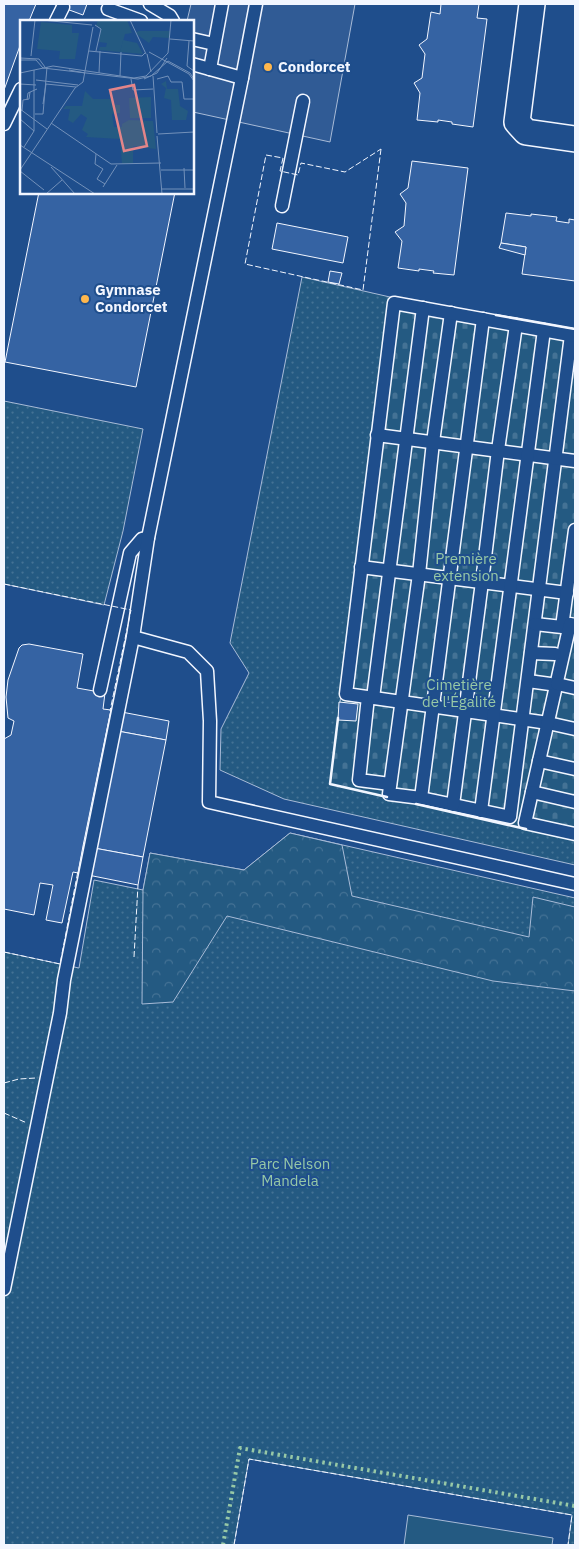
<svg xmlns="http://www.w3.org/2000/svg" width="579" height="1549" viewBox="0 0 579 1549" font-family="'IBM Plex Sans',sans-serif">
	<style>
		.grass { fill: url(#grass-dots); stroke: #a8bbd7 }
		.forest { fill: url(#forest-crowns); stroke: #a8bbd7 }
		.cemetery { fill: url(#cemetery-stones); stroke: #a8bbd7 }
		.pitch { fill: #245a82; stroke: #a8bbd7 }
		.parking { fill: #305b95; stroke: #a8bbd7 }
		.building { fill: #3563a3; stroke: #f2f6ff }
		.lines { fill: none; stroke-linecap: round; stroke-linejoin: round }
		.service-casing { stroke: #f2f6ff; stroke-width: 15 }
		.minor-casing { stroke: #f2f6ff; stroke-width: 28 }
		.service { stroke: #1f4e8c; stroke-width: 12 }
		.minor { stroke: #1f4e8c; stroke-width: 25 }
		.hedge { stroke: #97c8a6; stroke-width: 4; stroke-dasharray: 2.5 4; stroke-linecap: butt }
		.fence { stroke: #f2f6ff; stroke-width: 1; stroke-dasharray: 6 2.5; stroke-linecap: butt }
		.wall { stroke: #f2f6ff; stroke-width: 2.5 }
		.poi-dot { fill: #ffb74d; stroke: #1f4e8c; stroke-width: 2 }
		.labels { text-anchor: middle; stroke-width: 4; stroke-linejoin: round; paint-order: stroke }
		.poi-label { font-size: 15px; font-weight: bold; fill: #f2f6ff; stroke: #1f4e8c; text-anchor: start }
		.park-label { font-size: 15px; fill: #97c8a6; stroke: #1f4e8c }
		.inset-road { fill: none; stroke: #7391ba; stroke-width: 1 }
		.view { fill: #e38589; fill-opacity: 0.15; stroke: #e38589; stroke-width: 2.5 }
		.inset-edge { fill: none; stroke: #f2f6ff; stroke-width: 2.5 }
	</style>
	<defs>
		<pattern id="grass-dots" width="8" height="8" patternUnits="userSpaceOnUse" patternTransform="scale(1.25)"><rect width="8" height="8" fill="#245a82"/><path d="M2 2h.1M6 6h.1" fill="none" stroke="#447295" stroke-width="1.8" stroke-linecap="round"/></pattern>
		<pattern id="forest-crowns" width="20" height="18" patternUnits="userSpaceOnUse" patternTransform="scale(1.25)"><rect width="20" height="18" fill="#245a82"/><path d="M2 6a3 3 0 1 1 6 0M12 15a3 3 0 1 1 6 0" fill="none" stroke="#447295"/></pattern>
		<pattern id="cemetery-stones" width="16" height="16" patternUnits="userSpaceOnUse" patternTransform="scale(1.25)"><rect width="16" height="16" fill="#245a82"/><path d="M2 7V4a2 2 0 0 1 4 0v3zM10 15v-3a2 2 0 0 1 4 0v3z" fill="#447295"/></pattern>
	</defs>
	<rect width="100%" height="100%" fill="#1f4e8c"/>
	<g class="grass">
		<path d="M302,277L390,297L330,784L575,840V865L284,799L220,770L221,729L249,673L230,643Z"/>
		<path d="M4,401L143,429L123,531L104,605L4,584Z"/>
		<path d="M290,833L575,898V1545H568L572,1515L249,1459L234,1545H4V952L79,968L94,880L143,890L150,853L244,870Z"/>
	</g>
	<path class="forest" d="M290,833L342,845L352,896L529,937L533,897L575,907V991L493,981L227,916L173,1002L142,1004L143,890L150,853L244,870Z"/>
	<path class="cemetery" d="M390,297L575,329V840L330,784Z"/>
	<path class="pitch" d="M408,1515L553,1538L552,1545H404Z"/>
	<path class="parking" d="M191,4H355L330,142L193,112L192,21H187Z"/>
	<g class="building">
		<path d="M4,4H36L29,21H21V43L4,90Z"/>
		<path d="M53,4H87L83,15Z"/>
		<path d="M441,4H479L477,18L487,19L473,127L452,124V122L438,120V122L417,120L420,93L414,83L422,78L425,54L419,45L427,39L431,12L440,14Z"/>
		<path d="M412,161L468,168L454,275L433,273L434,271L419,269V271L398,268L402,241L395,232L404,226L406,203L400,194L408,188Z"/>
		<path d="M39,192H175L136,387L5,362Z"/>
		<path d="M506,213L531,216V214L557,217L556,221L569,223V219L575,220V281L522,274L526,247L501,243Z"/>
		<path d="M277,223L348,237L343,263L272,249Z"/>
		<path d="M501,243L526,247L525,255L499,248Z"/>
		<path d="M330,271L342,273L339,284L328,282Z"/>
		<path d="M29,644L83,654L77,688L105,693L103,709L111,710L78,873L73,872L62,923L46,920L53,885L40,883L34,915L4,909V739L11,735L14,721L8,718L6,697L8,680L19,648L22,645Z"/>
		<path d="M339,702L358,704L356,721L338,720Z"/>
		<path d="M111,710L169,721L166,740L107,729Z"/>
		<path d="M107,729L166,740L143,857L83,846Z"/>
		<path d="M83,846L143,857L138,885L78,873Z"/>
	</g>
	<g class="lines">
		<g class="service-casing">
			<g id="service">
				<path d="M150,4L170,16L173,21"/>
				<path d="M108,9L141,21"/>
				<path d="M56,21L63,7"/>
				<path d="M192,39L214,44"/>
				<path d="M210,69L222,4"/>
				<path d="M242,78L256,4"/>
				<path d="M4,124L21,89"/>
				<path d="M282,206L303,101"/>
				<path d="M451,313L433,442L419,574L389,794L421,798L510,817L571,335"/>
				<path d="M575,336L394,303L346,694L548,723L575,729"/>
				<path d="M377,435L575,461"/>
				<path d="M361,567L567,593"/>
				<path d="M535,624L562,627L575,530"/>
				<path d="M575,625L570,624L525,823L575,834"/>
				<path d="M133,637L188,652L207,671L210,721L209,802L575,884"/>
				<path d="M531,653L555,654"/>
				<path d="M528,681L550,684"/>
				<path d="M557,684L575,688"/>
				<path d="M100,690L130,553L142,539L148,538"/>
				<path d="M368,697L359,780L390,784"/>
				<path d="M373,698L423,308"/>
				<path d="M539,761L575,769"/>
				<path d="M532,792L575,802"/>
				<path d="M421,798L483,319"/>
				<path d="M453,805L482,582L498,450L516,325"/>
				<path d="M481,811L544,330"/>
				<path d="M4,1289L60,1013L64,980L133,637L148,538L242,78L192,64"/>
			</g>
		</g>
		<g class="minor-casing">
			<path id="minor" d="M532,4L517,122L526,132L575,139"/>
		</g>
		<use href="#service" class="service"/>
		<use href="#minor" class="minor"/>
		<path class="hedge" d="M223,1545L240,1448L575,1506"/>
		<g class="fence">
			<path d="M381,149L363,290L245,264L266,155L283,158L280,171L298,175L301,163L345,172Z"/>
			<path d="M4,584L131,610L110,711"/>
			<path d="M4,952L60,964L78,871"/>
			<path d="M134,957L138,885"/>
			<path d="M4,1083L19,1079L36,1078"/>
			<path d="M4,1113L27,1123"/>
			<path d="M234,1545L249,1459L572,1515L568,1545"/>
		</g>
		<g class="wall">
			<path d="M496,315L575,329"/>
			<path d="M338,718L330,784L387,797"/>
			<path d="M416,804L526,829"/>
		</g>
	</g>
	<g class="poi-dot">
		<circle cx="268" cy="67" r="5"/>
		<circle cx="85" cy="299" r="5"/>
	</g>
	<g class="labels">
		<g class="poi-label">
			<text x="278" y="72">Condorcet</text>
			<text x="95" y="295">Gymnase<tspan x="95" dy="17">Condorcet</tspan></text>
		</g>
		<g class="park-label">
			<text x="466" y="564">Première<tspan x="466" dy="17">extension</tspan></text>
			<text x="459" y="690">Cimetière<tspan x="459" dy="17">de l'Égalité</tspan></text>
			<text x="290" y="1169">Parc Nelson<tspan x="290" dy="17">Mandela</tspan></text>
		</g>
	</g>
	<g transform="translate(20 20)">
		<rect width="174" height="174" fill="#1f4e8c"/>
		<path d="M78,0H107L112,13L105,14L100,32L79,30L80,27H86L87,23L79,22L81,8L76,6ZM119,11H150L149,18L133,17L129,23L115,13ZM146,61L147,69H158L160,86L168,91L166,100H152L151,80L144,78L146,68L141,64ZM65,71L73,79H92L93,85H100V93L92,94L94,107H102V104L109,100L133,101L136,129L113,126V143L102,144L100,119L66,117L68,114L62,110L67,98L61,94L53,103L48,100L50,89H43L46,86H62Z" fill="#245a82"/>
		<path d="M131,77V98H110L109,78Z" fill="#245a82"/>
		<path d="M21,2L52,5V13H59L55,39H39L40,31L17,29ZM103,20L117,23L123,34L100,32Z" fill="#245a82"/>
		<path class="inset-road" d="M22,0L72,5M110,0L126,34M75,5L81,9L76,31M150,19L174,21M169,21L167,46L174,51M69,31L122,36L125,33M129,32L169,54L174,61M127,34L131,52M11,36L15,0M0,38L19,39L25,47M0,40H16L23,48L118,59L131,56L148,41L170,53L174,59M49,50L65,53M0,53L33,46L114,58L126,56L148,33L151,0M79,53L80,31M100,56L101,32M133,56L137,113M111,59L113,70L133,69M124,59L137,53L147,38M137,59L148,56L151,62H162L164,79H173M16,60L58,65M0,64L16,65M26,64L56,67M7,80L8,73L17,69M23,84L26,64M0,89L27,109M2,91L3,80L9,79L10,72M15,94H23L27,47M0,99L14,111M31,103L91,144L141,143M138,114L174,112M137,116L142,174M0,125L75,174M4,127L14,111V50M76,134L75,144L83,149L77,159L85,164M31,147L55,174M164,148L165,168M0,150L55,68L63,62L73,7M141,150H174M0,151L24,170M83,167L97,145M141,169H174M26,174L42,160"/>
		<path class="view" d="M114,65L127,126L104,131L90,70Z"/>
		<rect width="174" height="174" class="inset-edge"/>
	</g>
	<rect width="579" height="1549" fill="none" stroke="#f2f6ff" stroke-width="10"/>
</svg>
